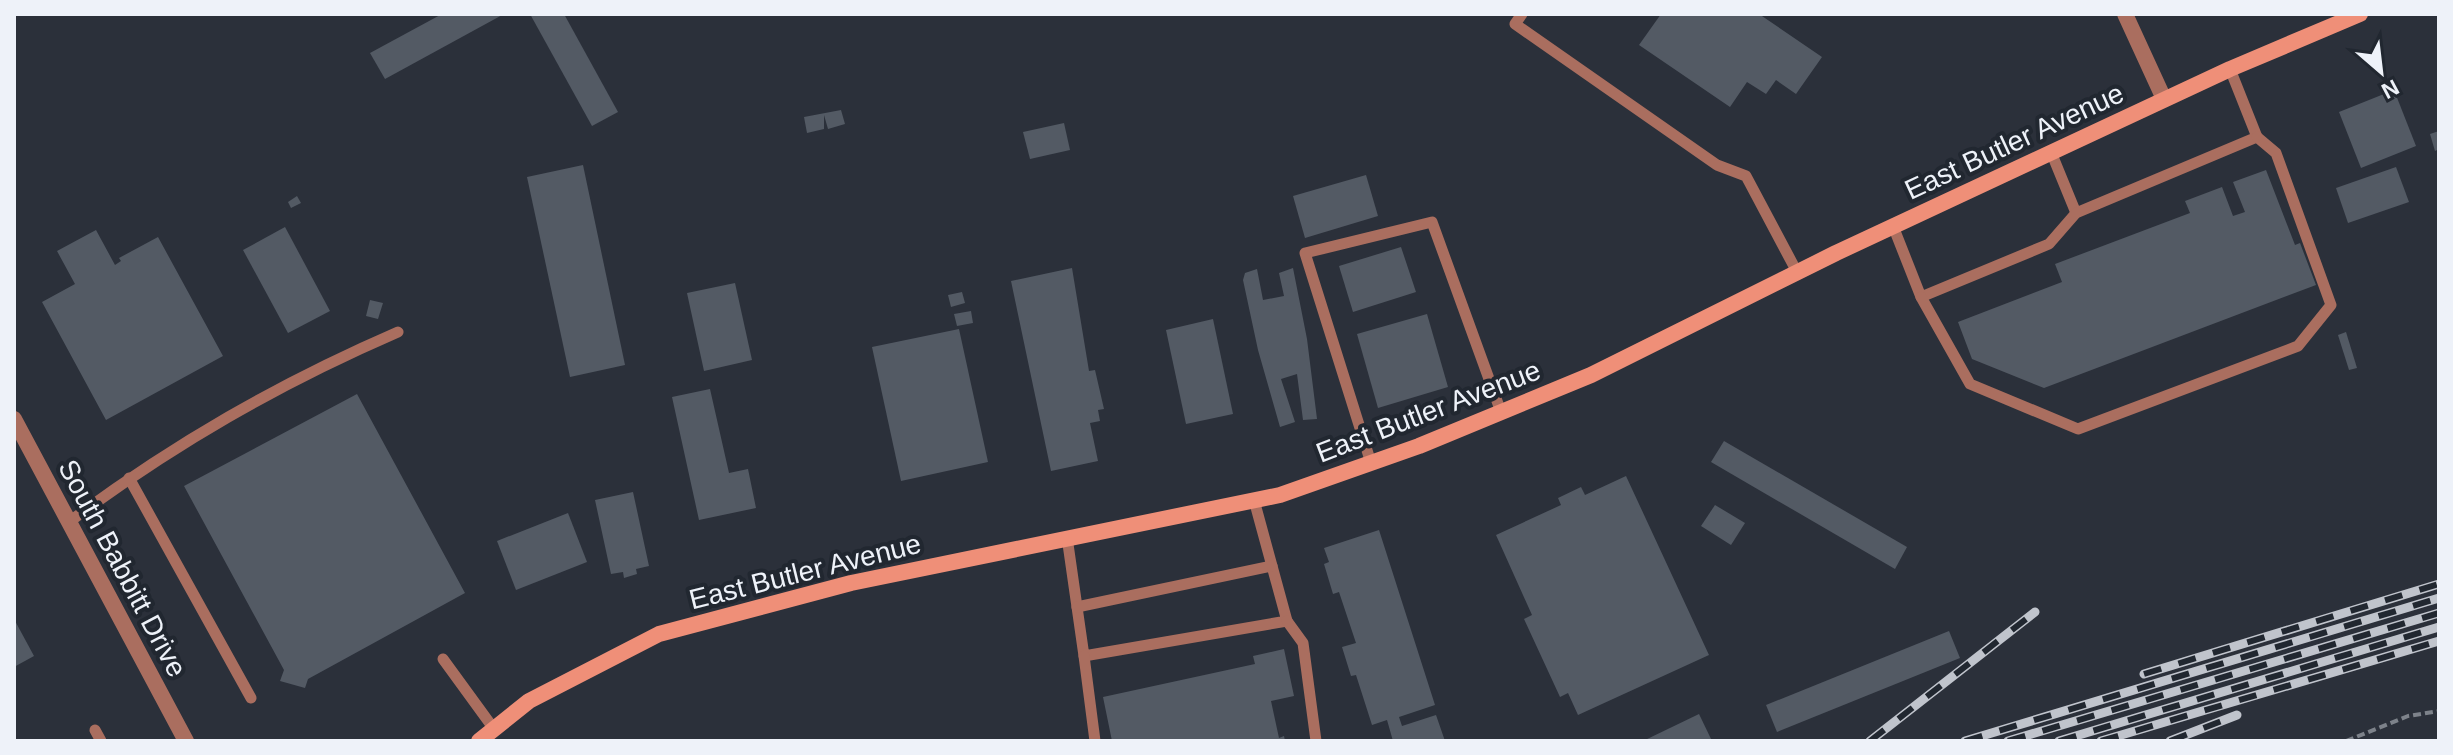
<svg xmlns="http://www.w3.org/2000/svg" width="2453" height="755" viewBox="0 0 2453 755" font-family="Arial,sans-serif">
	<style>
		.building { fill: #535a64 }
		.lines { fill: none; stroke-linecap: round; stroke-linejoin: round }
		.path { stroke: #7d828a; stroke-width: 4; stroke-dasharray: 8 4; stroke-linecap: butt }
		.lane { stroke: #aa6e5f; stroke-width: 11 }
		.street { stroke: #aa6e5f; stroke-width: 16 }
		.secondary { stroke: #ef8f78; stroke-width: 16 }
		.rail-casing { stroke: #c0c4cc; stroke-width: 9 }
		.rail { stroke: #212730; stroke-width: 6; stroke-dasharray: 18; stroke-linecap: butt }
		.labels { text-anchor: middle; stroke-width: 8; stroke-linejoin: round; paint-order: stroke }
		.street-label { font-size: 28px; fill: #eef2f9; stroke: #212730 }
	</style>
	<rect width="100%" height="100%" fill="#2b303a"/>
	<g class="building">
		<path d="M442,14H504L385,79L370,53Z"/>
		<path d="M530,14H564L618,112L592,126Z"/>
		<path d="M1661,14H1759L1822,57L1796,94L1776,80L1766,94L1747,82L1730,107L1639,45Z"/>
		<path d="M2394,90L2416,146L2361,168L2339,112Z"/>
		<path d="M841,110L845,124L828,129L824,115V129L807,133L804,117Z"/>
		<path d="M1064,123L1070,150L1030,159L1023,132Z"/>
		<path d="M2439,131V149L2435,151L2430,134Z"/>
		<path d="M583,165L625,365L570,377L527,177Z"/>
		<path d="M2396,167L2409,202L2348,223L2336,188Z"/>
		<path d="M2266,170L2295,245L2300,243L2316,285L2044,388L1972,359L1958,322L2062,282L2055,264L2190,213L2185,201L2222,187L2233,216L2245,212L2233,182Z"/>
		<path d="M1366,175L1378,216L1305,238L1293,196Z"/>
		<path d="M297,196L301,203L291,208L288,202Z"/>
		<path d="M285,227L330,311L288,333L243,250Z"/>
		<path d="M96,230L115,265L121,261L119,258L158,237L223,356L106,420L42,302L75,284L57,251Z"/>
		<path d="M1401,247L1416,292L1353,312L1339,266Z"/>
		<path d="M1072,268L1089,371L1095,370L1104,409L1098,410L1100,421L1090,423L1098,461L1051,471L1011,281Z"/>
		<path d="M1293,268L1307,339L1317,419L1303,420L1297,374L1281,379L1295,422L1280,427L1258,350L1243,280L1245,273L1257,269L1263,300L1284,296L1279,273Z"/>
		<path d="M735,283L752,360L704,371L687,293Z"/>
		<path d="M962,292L965,303L951,307L948,295Z"/>
		<path d="M370,300L383,303L378,319L366,316Z"/>
		<path d="M971,311L973,323L957,326L954,314Z"/>
		<path d="M1427,314L1448,387L1378,408L1357,334Z"/>
		<path d="M1213,319L1233,414L1186,424L1166,330Z"/>
		<path d="M959,329L988,462L901,481L872,347Z"/>
		<path d="M2346,332L2357,368L2349,370L2338,335Z"/>
		<path d="M710,389L729,473L748,469L756,508L699,520L672,397Z"/>
		<path d="M357,394L465,593L308,679L305,688L280,681L284,670L184,486Z"/>
		<path d="M1724,441L1907,547L1895,569L1711,462Z"/>
		<path d="M1626,476L1709,655L1578,715L1568,693L1560,697L1524,619L1532,615L1496,535L1561,505L1558,498L1581,487L1585,495Z"/>
		<path d="M633,492L649,566L636,569L637,574L624,578L623,572L611,574L595,500Z"/>
		<path d="M1715,505L1745,523L1731,545L1701,526Z"/>
		<path d="M568,513L587,562L516,590L497,541Z"/>
		<path d="M1379,530L1435,705L1399,717L1402,726L1436,715L1445,741H1393L1387,720L1372,725L1356,675L1351,676L1342,647L1356,643L1339,592L1333,594L1324,564L1329,562L1324,548Z"/>
		<path d="M14,619L34,656L14,667Z"/>
		<path d="M1949,631L1960,658L1777,732L1766,705Z"/>
		<path d="M1284,649L1294,696L1271,701L1279,738L1284,736L1285,741H1112L1103,697L1255,664L1253,656Z"/>
		<path d="M1699,714L1712,741H1643Z"/>
	</g>
	<g class="lines">
		<path class="path" d="M2346,741L2408,716L2439,711"/>
		<g class="lane">
			<path d="M1522,14L1515,24L1717,165L1746,176L1797,272"/>
			<path d="M2051,152L2076,213"/>
			<path d="M1893,226L1921,297L2049,244L2076,213L2257,137L2230,69"/>
			<path d="M1921,297L1970,384L2078,429L2298,346L2331,305L2276,153L2257,137"/>
			<path d="M1371,463L1305,253L1432,222L1501,412"/>
			<path d="M129,478L251,698"/>
			<path d="M69,522C174,444 278,384 398,332"/>
			<path d="M1067,537L1084,656L1287,621L1254,500"/>
			<path d="M1077,607L1272,566"/>
			<path d="M1287,621L1303,643L1316,741"/>
			<path d="M1084,656L1095,741"/>
			<path d="M443,659L494,729"/>
			<path d="M95,730L101,741"/>
		</g>
		<g class="street">
			<path d="M2125,14L2164,99"/>
			<path d="M14,419L186,741"/>
		</g>
		<path class="secondary" d="M479,741L529,701L659,634L851,583L1280,495L1419,446L1591,375L1836,253L2230,69L2360,14"/>
		<g class="rail-casing">
			<g id="rail">
				<path d="M2144,674L2439,584"/>
				<path d="M1870,741L2035,612"/>
				<path d="M1965,741L2439,598"/>
				<path d="M2008,741L2439,613"/>
				<path d="M2059,741L2439,627"/>
				<path d="M2101,741L2439,641"/>
				<path d="M2170,741L2237,715"/>
			</g>
		</g>
		<use href="#rail" class="rail"/>
	</g>
	<g class="labels">
		<g class="street-label">
			<text transform="translate(2014 141) rotate(-25)" y="10">East Butler Avenue</text>
			<text transform="translate(1428 411) rotate(-21)" y="10">East Butler Avenue</text>
			<text transform="translate(123 568) rotate(62)" y="10">South Babbitt Drive</text>
			<text transform="translate(805 571) rotate(-14)" y="10">East Butler Avenue</text>
		</g>
	</g>
	<rect width="2453" height="755" fill="none" stroke="#eef2f9" stroke-width="32"/>
	<g transform="translate(2381 72) rotate(152)" stroke="#212730" stroke-width="6" paint-order="stroke">
	<path d="M0-6L14 30L0 20L-14 30Z" fill="#eef2f9"/>
	<text y="-12" font-size="22" font-weight="bold" text-anchor="middle" fill="#eef2f9">N</text>
	</g>
</svg>
